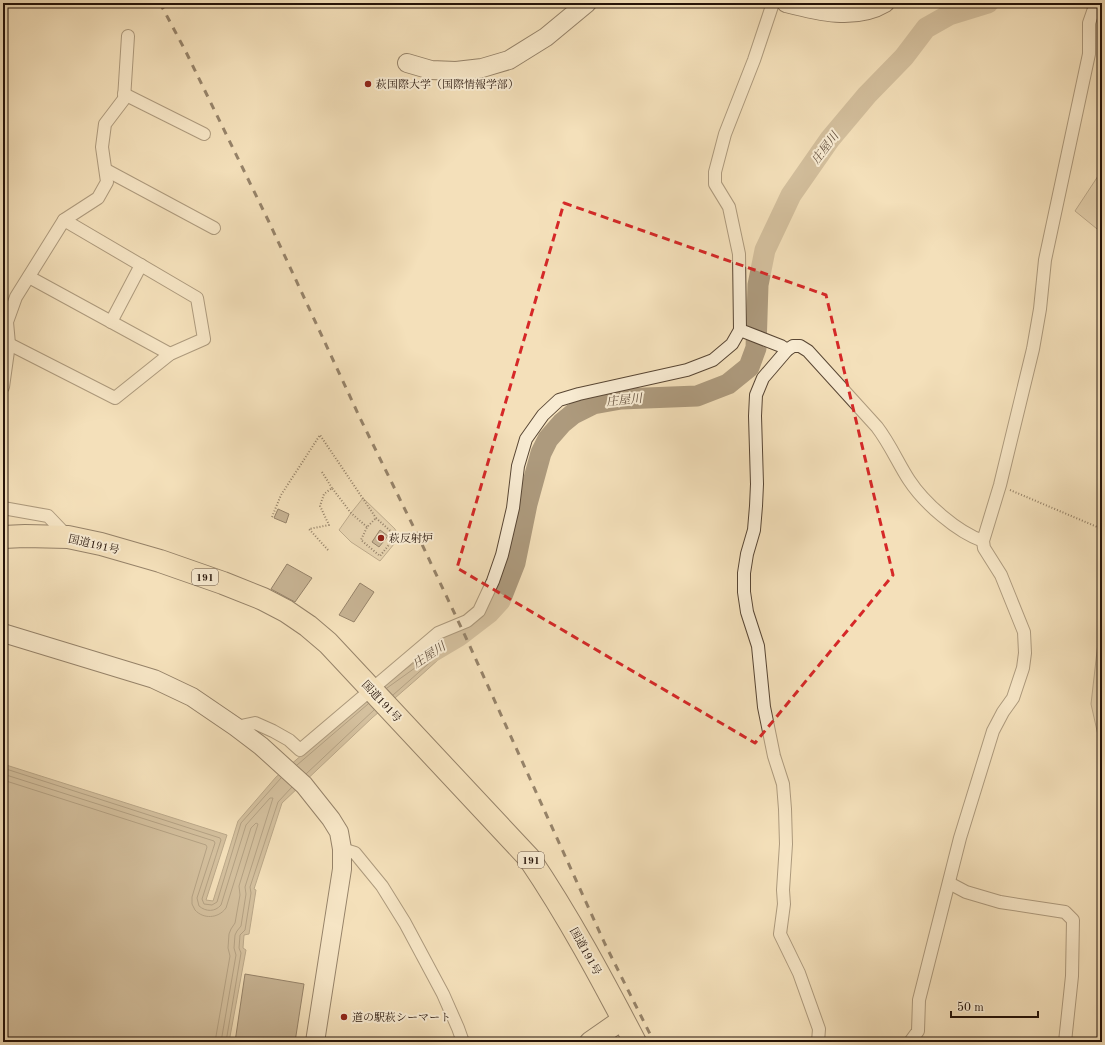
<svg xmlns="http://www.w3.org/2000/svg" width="1105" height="1045" viewBox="0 0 1105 1045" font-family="'Old Standard TT','Noto Serif JP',serif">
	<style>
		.green { fill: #d1bd9c; stroke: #7a6852 }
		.water { fill: #ad9a7d; stroke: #76644e }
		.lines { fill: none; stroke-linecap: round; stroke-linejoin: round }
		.shore { stroke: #685642; stroke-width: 1 }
		.river { stroke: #ad9a7d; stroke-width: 21 }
		.building { fill: #907d65; stroke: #241208 }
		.street-casing { stroke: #584634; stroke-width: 14 }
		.secondary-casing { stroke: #241208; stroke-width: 20 }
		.primary-casing { stroke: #241208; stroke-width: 22 }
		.highway-casing { stroke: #241208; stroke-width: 24 }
		.path { stroke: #241208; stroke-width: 2; stroke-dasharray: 1 2; stroke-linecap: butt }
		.street { stroke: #f8ebd2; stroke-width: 12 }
		.secondary { stroke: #f8ebd2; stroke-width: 18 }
		.primary { stroke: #f4e0ba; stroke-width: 20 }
		.highway { stroke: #f4e0ba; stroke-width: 22 }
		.rail { stroke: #241208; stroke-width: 3; stroke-dasharray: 7 7; stroke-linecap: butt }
		.marked { fill: none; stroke: #d62828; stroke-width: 3; stroke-dasharray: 8 5; stroke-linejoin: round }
		.poi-dot { fill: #8f2418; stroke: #f8ebd2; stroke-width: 1.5 }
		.labels { text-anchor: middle; stroke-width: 4; stroke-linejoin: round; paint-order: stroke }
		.shield { fill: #f8ebd2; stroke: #645345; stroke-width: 1 }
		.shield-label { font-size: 10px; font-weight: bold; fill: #241208 }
		.poi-label { font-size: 11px; fill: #241208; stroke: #f8ebd2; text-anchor: start }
		.street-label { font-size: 11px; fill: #241208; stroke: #f8ebd2 }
		.water-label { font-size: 12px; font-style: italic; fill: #624f3d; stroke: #f8ebd2 }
	</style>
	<rect width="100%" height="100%" fill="#f4e0ba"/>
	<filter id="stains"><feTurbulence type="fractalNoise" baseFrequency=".005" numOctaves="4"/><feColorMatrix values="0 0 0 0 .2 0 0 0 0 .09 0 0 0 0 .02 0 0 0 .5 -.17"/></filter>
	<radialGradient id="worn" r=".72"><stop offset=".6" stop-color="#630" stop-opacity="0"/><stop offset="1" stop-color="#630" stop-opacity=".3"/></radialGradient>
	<g class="green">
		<path d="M1102,170V233L1075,211Z"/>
		<path d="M363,498L395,529L399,538L380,561L351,542L339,530L351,513Z"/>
		<path d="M1102,607V753L1091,704Z"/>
	</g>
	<path class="water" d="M455,634L460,640L418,678L372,718L282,803L254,889L256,890L249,934L244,935L243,948L246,950L229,1042H3V764L227,835L206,900L213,901L238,821L276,777L357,708L400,673Z"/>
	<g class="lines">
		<g class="shore">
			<path d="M387,688L433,655H435V658L393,695"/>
			<path d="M297,765L368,704"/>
			<path d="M3,768L220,838L221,840L202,899L204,904L212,905L217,902L241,823L281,778"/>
			<path d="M3,774L214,841L215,843L197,898L199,906C206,912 215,912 221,905L246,825L270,798H273L245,887L246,894L241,926L237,931L235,935L234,948L236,955L221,1042"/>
			<path d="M306,774L374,710"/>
			<path d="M3,780L206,845L207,847L192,897V904L195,910C203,919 218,919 226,908L251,828L256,823L258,824L239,886L240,895L235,923L231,929L229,934L228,948L230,956L215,1042"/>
			<path d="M226,1042L241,953L239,948L240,935L245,930L251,893L250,887L278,802L292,787"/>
		</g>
		<path class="river" d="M432,652L459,636L489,613L500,601L515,563L527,504L541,453L548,439L562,423L573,414L593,404L621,399L697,396L728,384L749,367L756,348L758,285L765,250L791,195L830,139L867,95L904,57L926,28L949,15L988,3"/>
	</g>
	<g class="building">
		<path d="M278,509L289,514L286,523L274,518Z"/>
		<path d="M380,530L388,536L379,547L372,542Z"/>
		<path d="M287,564L312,578L295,602L271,589Z"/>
		<path d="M360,583L374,592L354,622L339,615Z"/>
		<path d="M245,974L304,984L295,1042H235Z"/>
	</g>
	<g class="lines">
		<g class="street-casing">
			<g id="street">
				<path d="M124,94L204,134"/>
				<path d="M106,170L214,228"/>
				<path d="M29,277L170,354"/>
				<path d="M111,322L141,265"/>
				<path d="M740,330L781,346L787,350"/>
				<path d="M9,344L115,398L170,354L204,339L197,298L64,220"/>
				<path d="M3,387L9,344L7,322L16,297L64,220L98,198L107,182L102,147L105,124L124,99L128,36"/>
				<path d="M3,508L48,516L68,537"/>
				<path d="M236,727L255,723L273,731L289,740L300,750L438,633L467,621L479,611L493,581L502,555L513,508L518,466L526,439L543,415L559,400L579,394L687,370L713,360L732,344L740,330L739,254L729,207L715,184V172L725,134L754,60L773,3"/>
				<path d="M342,849L355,853L382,886L405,923L443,994L458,1028L463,1042"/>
				<path d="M949,883L966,892L1000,902L1065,912L1073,920L1072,976L1065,1042"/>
				<path d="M818,1042L819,1029L799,973L780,934L784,904L783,890L786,844L785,809L783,784L774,756L764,707L758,646L747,612L744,592V573L747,554L754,530L756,506L757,484L755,416L756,395L763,378L787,350L793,346H800L808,351L877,427C890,444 898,463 909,480C924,503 957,532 983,541"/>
				<path d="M910,1042L918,1031L919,1000L960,838L993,731L1003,712L1013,698L1023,668L1025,653L1024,632L1001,575L984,548L983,541L1000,485L1033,349L1040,309L1045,260L1089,54V23L1096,3"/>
			</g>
		</g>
		<g class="secondary-casing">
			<g id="secondary">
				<path d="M786,3C817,11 855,21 885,3"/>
				<path d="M1095,3L1102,5"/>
				<path d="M407,63L431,70L456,71L482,68L509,60L546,37L587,3"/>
				<path d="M3,633L154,679L192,697L236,727L261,746L304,785L331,819L339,832L342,849V869L315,1042"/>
			</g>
		</g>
		<g class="primary-casing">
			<path id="primary" d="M590,1042L623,1019"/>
		</g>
		<g class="highway-casing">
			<path id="highway" d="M3,537L25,536L68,537L101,544L160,561L223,583L263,599L286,611L308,626L328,643L529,858C569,917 602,979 635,1042"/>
		</g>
		<g class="path">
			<path d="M322,472L332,488"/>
			<path d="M1010,490L1102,529"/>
			<path d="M272,517L281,495L320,435L376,518"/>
			<path d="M376,518L396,536L380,556L361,540L367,527Z"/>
			<path d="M328,550L309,529L329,525L320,506L324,494L332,488L351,513L367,527"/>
		</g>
		<use href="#street" class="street"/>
		<use href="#secondary" class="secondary"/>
		<use href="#primary" class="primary"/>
		<use href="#highway" class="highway"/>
		<path class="rail" d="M160,3L186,52L269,222L360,418L419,538L468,642L605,944L654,1042"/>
	</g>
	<path d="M0 0H1105V1045H0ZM564,203L826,295L893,575L755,743L457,568Z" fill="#f4e0ba" fill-opacity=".55" fill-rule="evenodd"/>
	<path class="marked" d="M564,203L826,295L893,575L755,743L457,568Z"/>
	<g class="poi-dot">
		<circle cx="368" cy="84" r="4"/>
		<circle cx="381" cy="538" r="4"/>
		<circle cx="344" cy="1017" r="4"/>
	</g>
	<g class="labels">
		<g class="shield">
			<rect x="192" y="569" width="26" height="16" rx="3"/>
			<rect x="518" y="852" width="26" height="16" rx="3"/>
		</g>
		<g class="shield-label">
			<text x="205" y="581">191</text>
			<text x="531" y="864">191</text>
		</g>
		<g class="poi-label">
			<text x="376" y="88">萩国際大学（国際情報学部）</text>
			<text x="389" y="542">萩反射炉</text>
			<text x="352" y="1021">道の駅萩シーマート</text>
		</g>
		<g class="street-label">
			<text transform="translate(94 544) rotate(13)" y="4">国道191号</text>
			<text transform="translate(382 701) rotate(47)" y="4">国道191号</text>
			<text transform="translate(586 951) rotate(61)" y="4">国道191号</text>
		</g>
		<g class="water-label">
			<text transform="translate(825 148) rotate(-53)" y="4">庄屋川</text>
			<text transform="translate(624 400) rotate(-6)" y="4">庄屋川</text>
			<text transform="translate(429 655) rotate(-33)" y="4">庄屋川</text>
		</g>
	</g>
	<rect width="1105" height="1045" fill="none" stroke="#f4e0ba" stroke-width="16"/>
	<rect x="4" y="4" width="1097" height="1037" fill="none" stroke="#241208" stroke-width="2"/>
	<rect x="8" y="8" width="1089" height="1029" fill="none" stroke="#241208"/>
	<path d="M951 1011v6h87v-6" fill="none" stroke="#241208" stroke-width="2"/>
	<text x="957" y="1011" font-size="12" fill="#241208" stroke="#f8ebd2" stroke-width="3" paint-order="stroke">50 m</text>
	<rect width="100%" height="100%" filter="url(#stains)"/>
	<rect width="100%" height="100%" fill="url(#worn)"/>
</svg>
